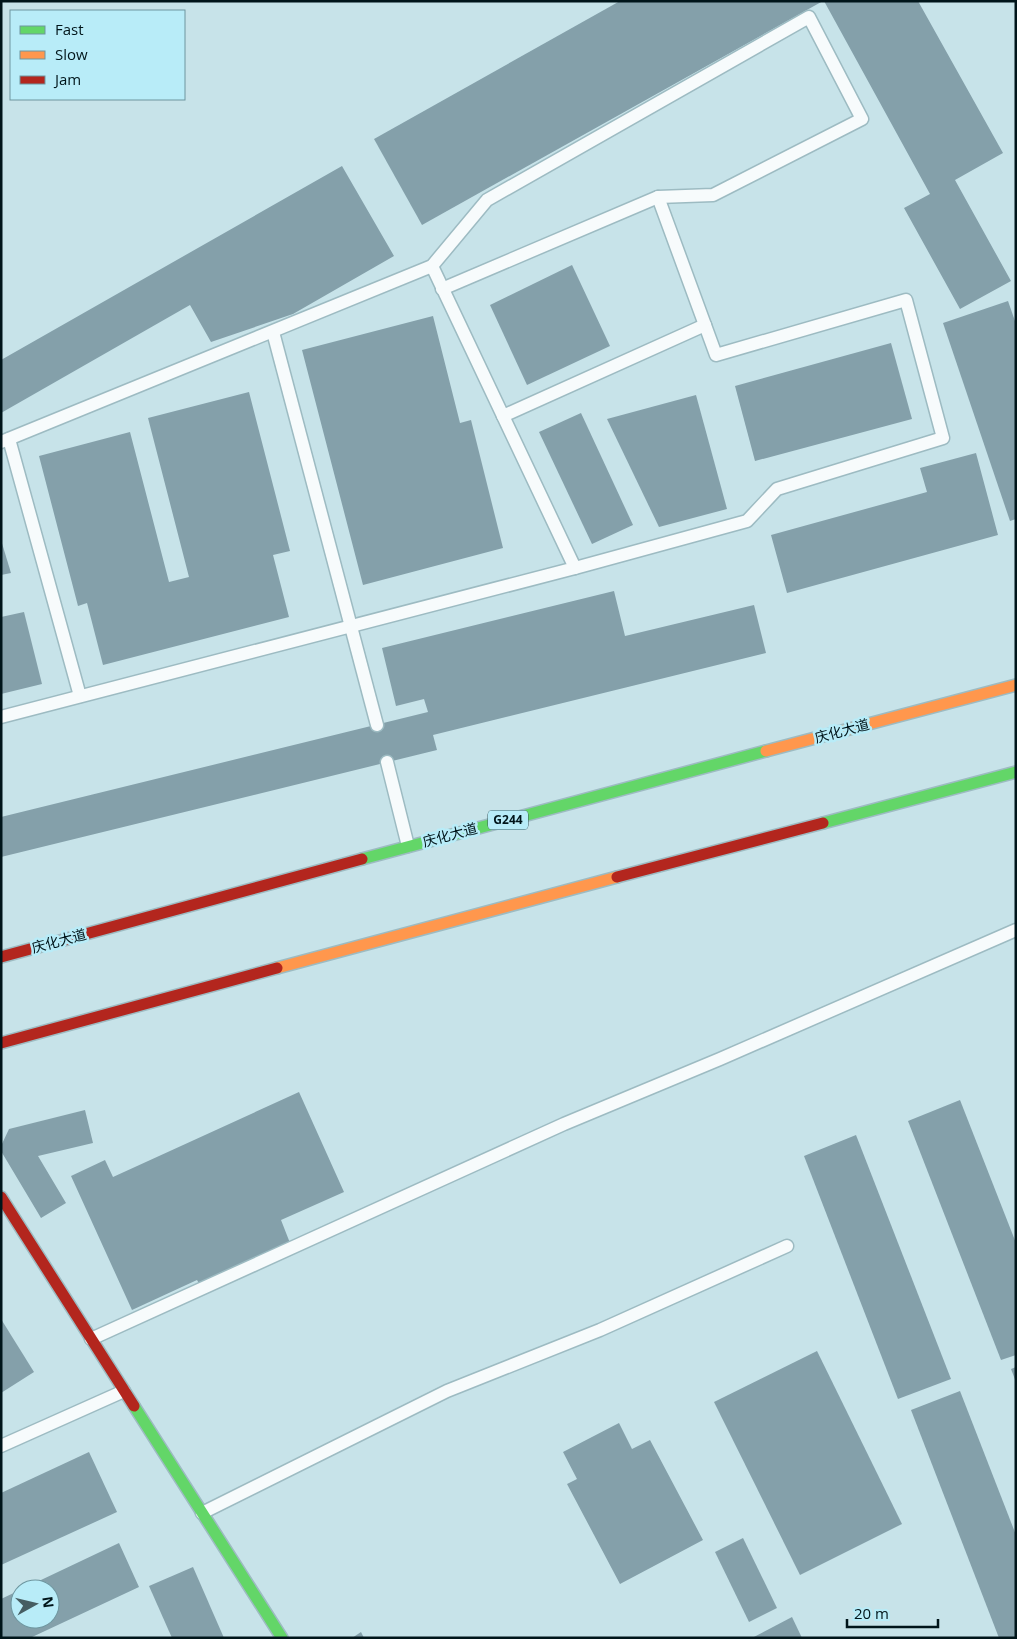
<svg xmlns="http://www.w3.org/2000/svg" width="1017" height="1639" viewBox="0 0 1017 1639" font-family="'Open Sans','Noto Sans SC',sans-serif">
	<style>
		.building { fill: #84a0aa }
		.lines { fill: none; stroke-linecap: round; stroke-linejoin: round }
		.lane-casing { stroke: #9dbbc2; stroke-width: 15 }
		.fast-casing { stroke: #9dbbc2; stroke-width: 14 }
		.slow-casing { stroke: #9dbbc2; stroke-width: 14 }
		.jam-casing { stroke: #9dbbc2; stroke-width: 14 }
		.lane { stroke: #f7fbfc; stroke-width: 12 }
		.fast { stroke: #63d668; stroke-width: 11 }
		.slow { stroke: #ff974d; stroke-width: 11 }
		.jam { stroke: #b3261e; stroke-width: 11 }
		.labels { text-anchor: middle; stroke-width: 5; stroke-linejoin: round; paint-order: stroke }
		.shield { fill: #b8ecf8; stroke: #37565d; stroke-width: 1 }
		.shield-label { font-size: 12px; font-weight: bold; fill: #00151a }
		.street-label { font-size: 14px; fill: #00151a; stroke: #b8ecf8 }
	</style>
	<rect width="100%" height="100%" fill="#c7e3e9"/>
	<g class="building">
		<path d="M620,1H823L422,225L374,139Z"/>
		<path d="M824,1H918L1003,153L955,180L1011,281L960,309L904,208L930,194Z"/>
		<path d="M342,166L394,256L293,314L211,342L190,305L1,413V360Z"/>
		<path d="M572,265L610,346L527,385L490,305Z"/>
		<path d="M1008,301L1016,324V519L1010,521L943,323Z"/>
		<path d="M433,316L460,423L471,420L503,548L363,585L302,350Z"/>
		<path d="M891,343L912,419L755,461L735,386Z"/>
		<path d="M249,392L290,551L273,555L289,617L103,665L87,603L78,606L39,456L130,432L169,582L189,577L148,418Z"/>
		<path d="M696,395L727,509L659,527L607,419Z"/>
		<path d="M581,413L633,525L592,544L539,432Z"/>
		<path d="M976,453L998,535L787,593L771,535L927,492L920,468Z"/>
		<path d="M1,540L11,573L1,575Z"/>
		<path d="M614,591L625,636L754,605L766,653L433,735L437,750L1,857V817L428,712L424,699L396,706L382,648Z"/>
		<path d="M24,612L42,684L1,694V617Z"/>
		<path d="M299,1092L344,1192L281,1220L290,1243L200,1285L197,1280L132,1310L71,1176L105,1160L113,1177Z"/>
		<path d="M960,1100L1016,1243V1355L1001,1360L908,1121Z"/>
		<path d="M85,1110L93,1143L38,1156L66,1203L41,1218L1,1151V1146L9,1129Z"/>
		<path d="M856,1135L951,1379L898,1399L804,1156Z"/>
		<path d="M1,1319L34,1372L1,1393Z"/>
		<path d="M817,1351L902,1524L800,1575L714,1402Z"/>
		<path d="M1016,1367V1382L1011,1369Z"/>
		<path d="M960,1391L1016,1535V1638H999L911,1410Z"/>
		<path d="M619,1423L632,1449L650,1440L703,1540L620,1584L567,1484L577,1479L563,1452Z"/>
		<path d="M89,1452L117,1512L1,1565V1493Z"/>
		<path d="M743,1538L777,1608L749,1622L715,1552Z"/>
		<path d="M119,1543L139,1587L30,1638H1V1599L20,1590V1619H50V1589H22Z"/>
		<path d="M193,1567L224,1638H172L149,1586Z"/>
		<path d="M792,1617L802,1638H752Z"/>
		<path d="M361,1632L364,1638H352Z"/>
	</g>
	<g class="lines">
		<g class="lane-casing">
			<g id="lane">
				<path d="M273,332L377,725"/>
				<path d="M503,416L705,325"/>
				<path d="M9,439L80,696"/>
				<path d="M1,442L432,266L487,200L809,17L862,119L713,195L658,197L442,289"/>
				<path d="M575,568L747,521L777,489L943,438L906,300L716,355L658,197"/>
				<path d="M1,717L575,568L432,266"/>
				<path d="M387,762L408,846"/>
				<path d="M91,1339L564,1124L720,1059L1016,930"/>
				<path d="M1,1446L124,1391"/>
				<path d="M202,1513L447,1391L600,1330L787,1246"/>
			</g>
		</g>
		<g class="fast-casing">
			<g id="fast">
				<path d="M823,823L1016,772"/>
				<path d="M362,859L766,751"/>
				<path d="M134,1406L282,1638"/>
			</g>
		</g>
		<g class="slow-casing">
			<g id="slow">
				<path d="M766,751L1016,685"/>
				<path d="M277,968L617,877"/>
			</g>
		</g>
		<g class="jam-casing">
			<g id="jam">
				<path d="M617,877L823,823"/>
				<path d="M1,957L362,859"/>
				<path d="M1,1043L277,968"/>
				<path d="M1,1197L134,1406"/>
			</g>
		</g>
		<use href="#lane" class="lane"/>
		<use href="#fast" class="fast"/>
		<use href="#slow" class="slow"/>
		<use href="#jam" class="jam"/>
	</g>
	<g class="labels">
		<rect class="shield" x="488" y="810.5" width="40" height="19" rx="4"/>
		<g class="shield-label">
			<text x="508" y="824">G244</text>
		</g>
		<g class="street-label">
			<text transform="translate(842 731) rotate(-15)" y="5">庆化大道</text>
			<text transform="translate(450 835) rotate(-15)" y="5">庆化大道</text>
			<text transform="translate(59 941) rotate(-15)" y="5">庆化大道</text>
		</g>
	</g>
	<rect width="1017" height="1639" fill="none" stroke="#00151a" stroke-width="5"/>
	<rect x="10" y="10" width="175" height="90" fill="#b8ecf8" stroke="#6e969f"/>
	<rect x="20" y="26" width="25" height="8" fill="#63d668" stroke="#6e969f"/>
	<text x="55" y="35" font-size="15" fill="#00151a">Fast</text>
	<rect x="20" y="51" width="25" height="8" fill="#ff974d" stroke="#6e969f"/>
	<text x="55" y="60" font-size="15" fill="#00151a">Slow</text>
	<rect x="20" y="76" width="25" height="8" fill="#b3261e" stroke="#6e969f"/>
	<text x="55" y="85" font-size="15" fill="#00151a">Jam</text>
	<g transform="translate(35 1604) rotate(82)"><circle r="24" fill="#b8ecf8" stroke="#6e969f"/>
	<path d="M0-4L9 19L0 12L-9 19Z" fill="#465d62"/>
	<text y="-8" font-size="14" font-weight="bold" text-anchor="middle" fill="#00151a">N</text>
	</g>
	<path d="M847 1619v8h91v-8" fill="none" stroke="#00151a" stroke-width="2.5"/>
	<text x="854" y="1619" font-size="15" fill="#00151a" stroke="#b8ecf8" stroke-width="4" paint-order="stroke">20 m</text>
</svg>
